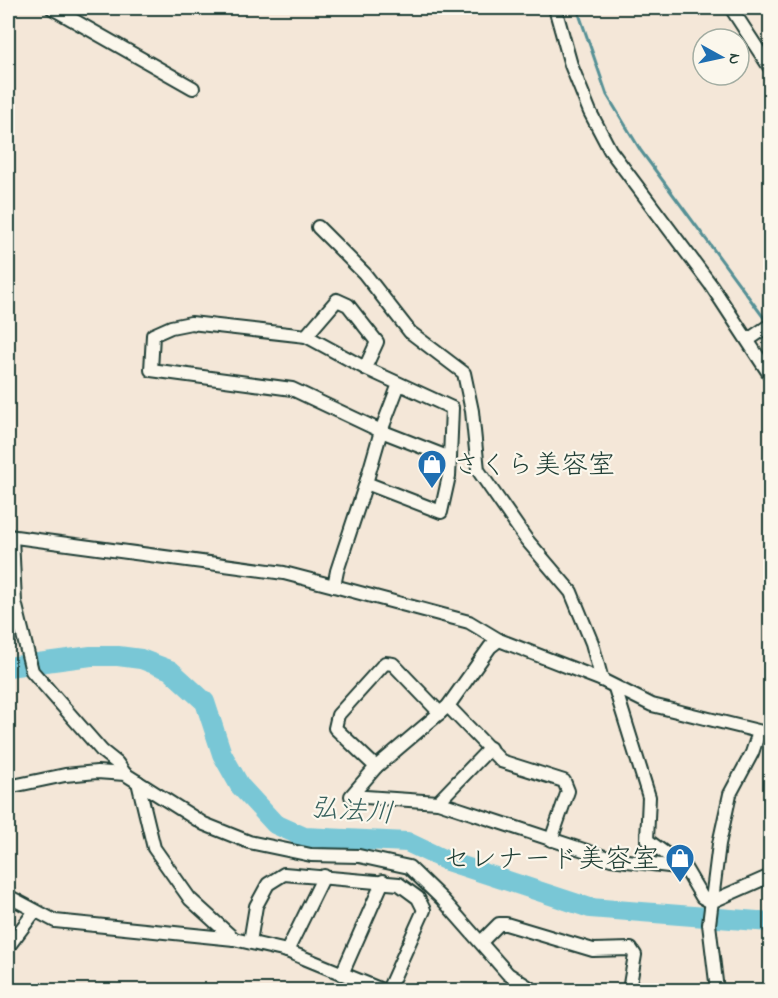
<svg xmlns="http://www.w3.org/2000/svg" width="778" height="998" viewBox="0 0 778 998" font-family="'Indie Flower','Klee One',sans-serif">
	<style>
		.lines { fill: none; stroke-linecap: round; stroke-linejoin: round }
		.stream { stroke: #559095; stroke-width: 3 }
		.river { stroke: #79c7d6; stroke-width: 20 }
		.minor-casing { stroke: #1f3d34; stroke-width: 16 }
		.minor { stroke: #fbf7ec; stroke-width: 12 }
		.labels { text-anchor: middle; stroke-width: 4.5; stroke-linejoin: round; paint-order: stroke }
		.poi-label { font-size: 27px; fill: #1f3d34; stroke: #fbf7ec; text-anchor: start }
		.water-label { font-size: 28px; font-style: italic; fill: #36605c; stroke: #fbf7ec }
	</style>
	<rect width="100%" height="100%" fill="#f4e7d8"/>
	<filter id="ink" filterUnits="userSpaceOnUse"><feTurbulence type="fractalNoise" baseFrequency=".0167" numOctaves="2"/><feDisplacementMap in="SourceGraphic" scale="12" xChannelSelector="R" yChannelSelector="G"/><feConvolveMatrix kernelMatrix="1 2 1 2 8 2 1 2 1" color-interpolation-filters="sRGB"/></filter>
	<g filter="url(#ink)">
		<g class="lines">
			<path class="stream" d="M577,8L607,95L641,151L767,322"/>
			<path class="river" d="M8,667L91,656H118L141,659L170,670L205,702L222,754L240,786L275,824L304,837L407,842L447,861L590,908L770,922"/>
			<g class="minor-casing">
				<g id="minor">
					<path d="M52,8L193,88"/>
					<path d="M555,8L571,65L590,112L610,150L711,285L770,375"/>
					<path d="M731,8L770,68"/>
					<path d="M318,227L364,273L410,332L464,373L472,411L478,470L526,539L571,592L592,643L602,680"/>
					<path d="M306,336L337,300L348,305L377,342L365,368"/>
					<path d="M748,340L770,325"/>
					<path d="M366,483L441,512L449,476L450,458"/>
					<path d="M8,536L284,573L334,586L469,622L499,640L602,680L652,705L770,734"/>
					<path d="M12,537L15,602L32,671L102,751L117,763L125,774"/>
					<path d="M334,586L337,571L366,483L381,431L292,389L151,370L153,335L171,327L191,323L306,336L365,368L452,408L450,458L381,431L399,384"/>
					<path d="M499,640L490,647L448,706L376,767L351,796L438,802L611,859L685,868L702,897L711,902L770,876"/>
					<path d="M615,688L649,797L647,840L684,867"/>
					<path d="M448,706L501,761L564,781L568,791L551,840"/>
					<path d="M376,767L335,728L338,715L385,663L393,664L440,713"/>
					<path d="M138,782L154,848L190,899L234,939"/>
					<path d="M8,787L65,775L97,772L125,774L204,824L249,842L311,855L359,856L409,867L443,900L508,974L533,990"/>
					<path d="M438,802L490,748"/>
					<path d="M8,896L55,921L234,939L287,951L382,990"/>
					<path d="M250,942L256,906L268,884L284,874L399,884L418,898L424,910L388,990"/>
					<path d="M481,942L499,924H506L593,950L631,949L635,955L629,990"/>
					<path d="M8,947L35,911"/>
					<path d="M287,951L324,876"/>
					<path d="M342,974L383,881"/>
					<path d="M717,990L709,924L719,844L730,794L752,753L759,732"/>
				</g>
			</g>
			<use href="#minor" class="minor"/>
		</g>
	</g>
	<defs>
		<g id="shop-pin" transform="scale(1.5)"><path d="M0 17L-7.5 6A9.5 9.5 0 1 1 7.5 6Z" fill="#1f6fb2" stroke="#fbf7ec"/><path d="M-5-2.5h2.3a2.7 3.5 0 0 1 5.4 0H5L5.5 6h-11ZM-1.5-2.5h3a1.5 2.3 0 0 0-3 0Z" fill="#fff"/></g>
	</defs>
	<g fill-rule="evenodd">
		<use href="#shop-pin" x="432" y="464"/>
		<use href="#shop-pin" x="680" y="858"/>
	</g>
	<g class="labels">
		<g class="poi-label">
			<text x="453" y="473">さくら美容室</text>
			<text x="659" y="867" text-anchor="end">セレナード美容室</text>
		</g>
		<g class="water-label">
			<text transform="translate(352 809) rotate(4)" y="10">弘法川</text>
		</g>
	</g>
	<rect width="778" height="998" fill="none" stroke="#fbf7ec" stroke-width="30"/>
	<rect x="15" y="15" width="748" height="968" fill="none" stroke="#1f3d34" stroke-width="2" filter="url(#ink)"/>
	<g transform="translate(721 57) rotate(98)"><circle r="28" fill="#fbf7ec" stroke="#a3ada2" stroke-width="1.5"/>
	<path d="M0-4.5L10 22L0 15L-10 22Z" fill="#1f6fb2"/>
	<text y="-9" font-size="16" font-weight="bold" text-anchor="middle" fill="#1f3d34">N</text>
	</g>
</svg>
